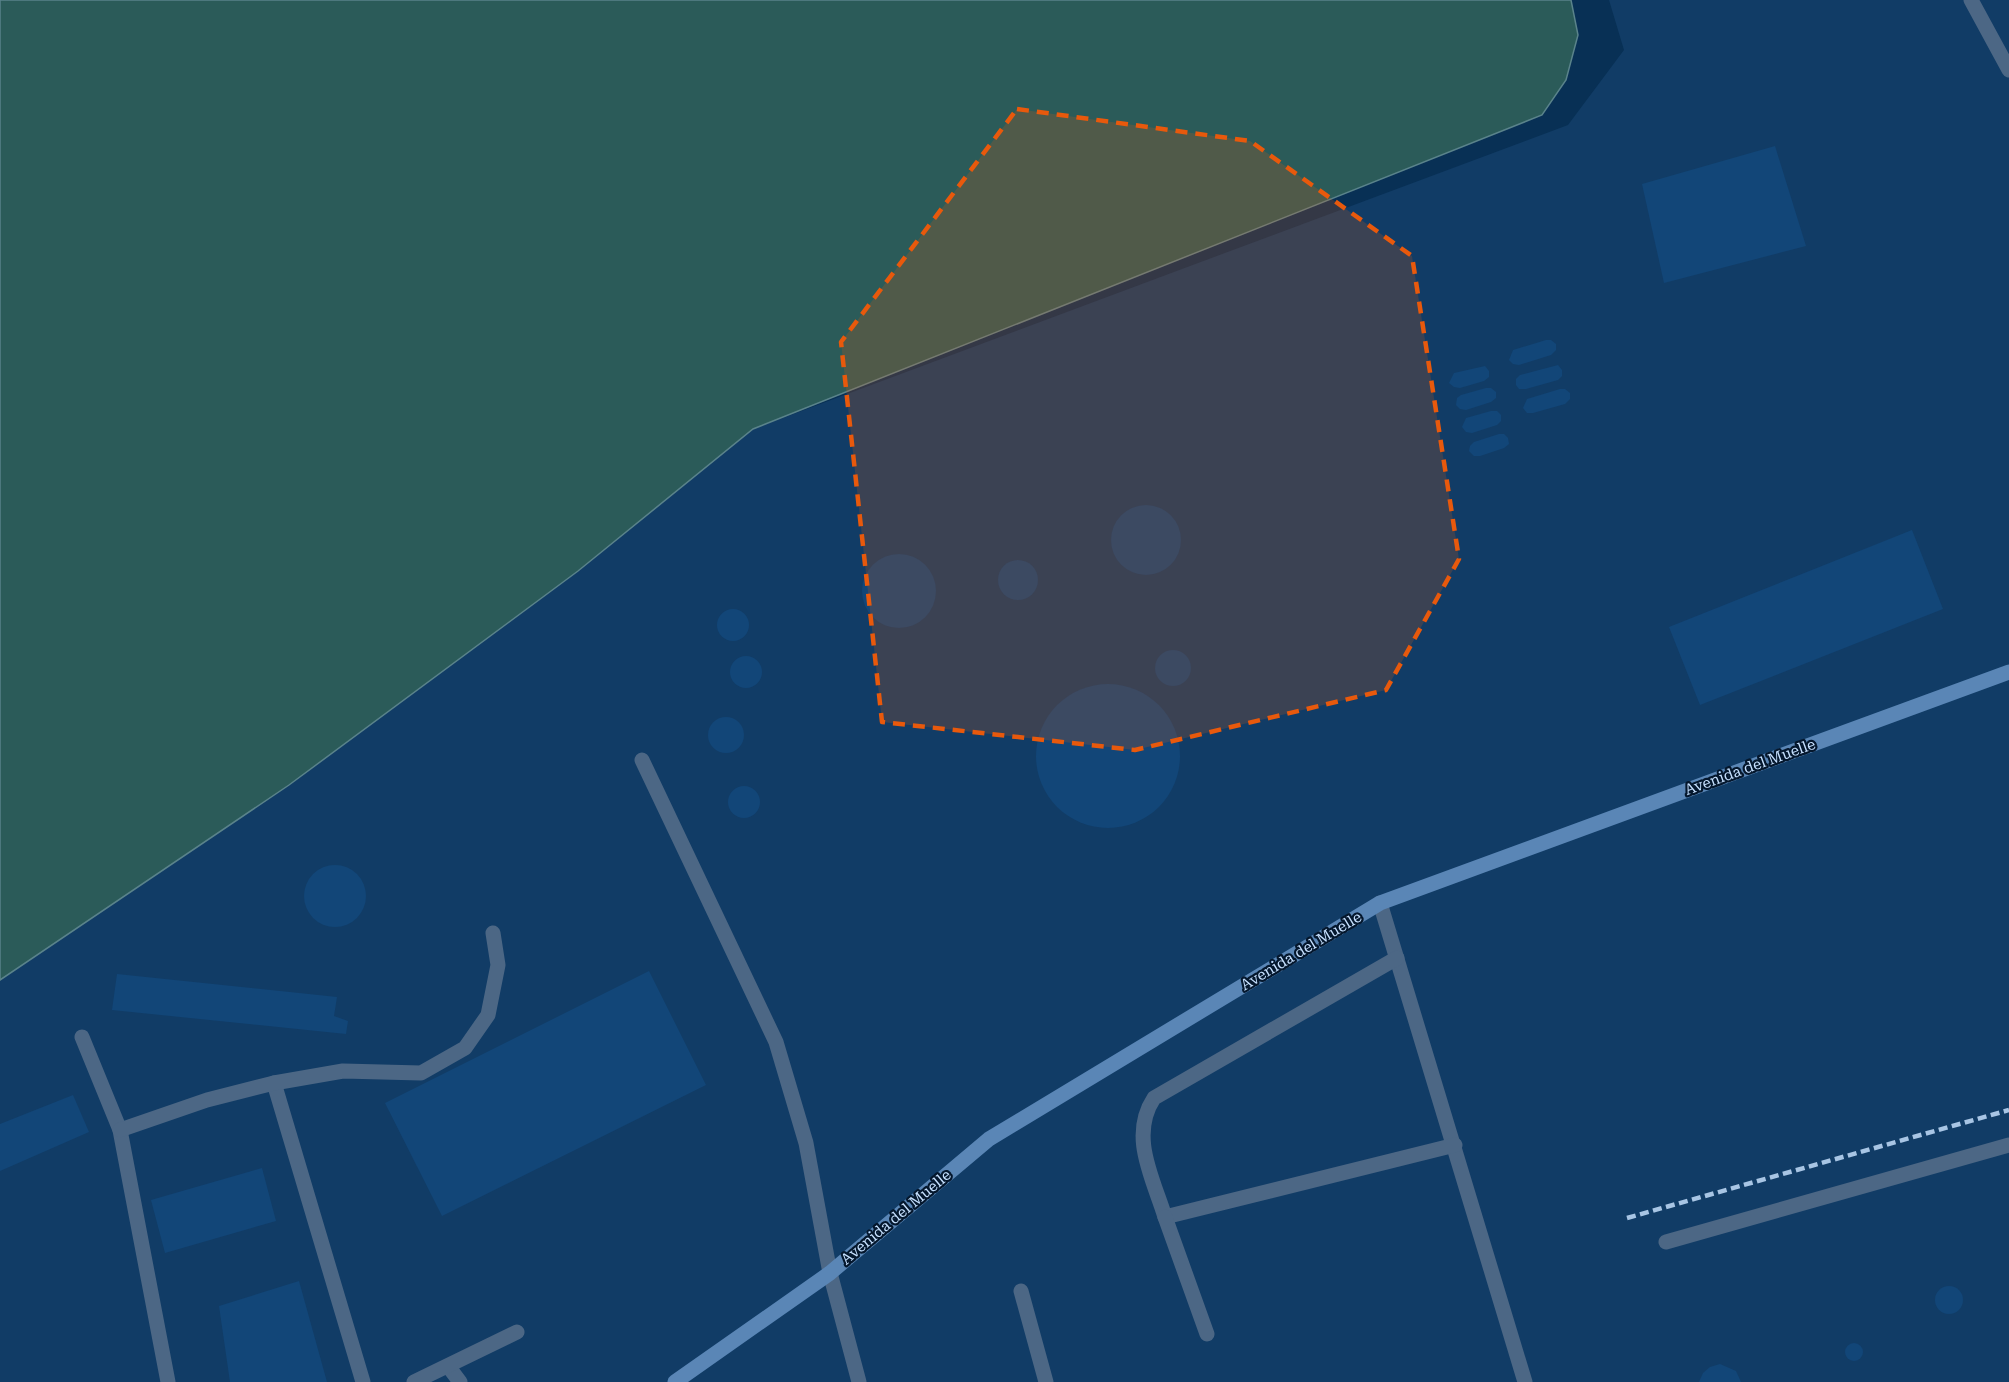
<svg xmlns="http://www.w3.org/2000/svg" width="2009" height="1382" viewBox="0 0 2009 1382" font-family="'Roboto Serif',serif">
	<style>
		.built { fill: #113c66 }
		.water { fill: #2b5b59; stroke: #5a838b; stroke-width: 1.5 }
		.building { fill: #124678 }
		.lines { fill: none; stroke-linecap: round; stroke-linejoin: round }
		.lane { stroke: #4c6785; stroke-width: 15 }
		.secondary { stroke: #5a86b6; stroke-width: 15 }
		.rail { stroke: #a8c5e4; stroke-width: 4.5; stroke-dasharray: 9 4.5; stroke-linecap: butt }
		.marked { fill: #e8590c; fill-opacity: 0.2; stroke: #e8590c; stroke-width: 4.5; stroke-dasharray: 12 8; stroke-linejoin: round }
		.labels { text-anchor: middle; stroke-width: 4.5; stroke-linejoin: round; paint-order: stroke }
		.street-label { font-size: 15px; fill: #c7e1ff; stroke: #04172d }
	</style>
	<rect width="100%" height="100%" fill="#083055"/>
	<path class="built" d="M1609,0H2009V1382H0V980L289,785L578,571L753,429L1568,125L1624,50Z"/>
	<path class="water" d="M0,0H1571L1578,35L1566,80L1542,115L753,429L578,571L289,785L0,980Z"/>
	<g class="building">
		<path d="M1775,146L1806,246L1664,283L1642,184Z"/>
		<path d="M1546,340H1551L1556,344V350L1551,355L1519,365L1513,364L1509,360L1513,350Z"/>
		<path d="M1558,365L1562,370V376L1558,380L1526,389H1519L1516,385V379L1520,375Z"/>
		<path d="M1485,366L1489,371V377L1484,381L1460,388L1454,387L1449,383L1454,373Z"/>
		<path d="M1486,388H1491L1496,392V398L1491,402L1466,410L1460,409L1456,405L1457,398L1461,395Z"/>
		<path d="M1560,389H1565L1570,393V399L1565,404L1533,413H1527L1523,408L1527,399Z"/>
		<path d="M1491,411H1497L1501,415V421L1497,425L1472,433L1466,432L1462,427L1466,418Z"/>
		<path d="M1499,434H1504L1508,438L1509,444L1504,448L1480,456H1474L1469,451L1470,446L1474,442Z"/>
		<circle cx="1146" cy="540" r="35"/>
		<path d="M1912,530L1943,609L1700,705L1669,627Z"/>
		<circle cx="899" cy="591" r="37"/>
		<circle cx="1018" cy="580" r="20"/>
		<circle cx="733" cy="625" r="16"/>
		<circle cx="1173" cy="668" r="18"/>
		<circle cx="746" cy="672" r="16"/>
		<circle cx="1108" cy="756" r="72"/>
		<circle cx="726" cy="735" r="18"/>
		<circle cx="744" cy="802" r="16"/>
		<circle cx="335" cy="896" r="31"/>
		<path d="M649,971L706,1085L442,1216L385,1103Z"/>
		<path d="M117,974L337,997L334,1016L348,1021L346,1034L112,1010Z"/>
		<path d="M73,1095L89,1132L0,1171V1124Z"/>
		<path d="M262,1168L276,1221L165,1253L151,1200Z"/>
		<path d="M299,1281L327,1382H230L219,1306Z"/>
		<circle cx="1949" cy="1300" r="14"/>
		<circle cx="1854" cy="1352" r="9"/>
		<path d="M1720,1364L1736,1371L1741,1382H1699L1703,1373L1710,1367Z"/>
	</g>
	<g class="lines">
		<g class="lane">
			<path d="M1971,0L2009,70"/>
			<path d="M642,760L776,1042L806,1143L830,1273L859,1382"/>
			<path d="M1380,903L1525,1382"/>
			<path d="M1397,958L1154,1098C1129,1136 1153,1178 1165,1217L1455,1145"/>
			<path d="M82,1037L120,1130L168,1382"/>
			<path d="M274,1083L363,1382"/>
			<path d="M120,1130L207,1100L274,1083L343,1071L421,1073L465,1048L488,1015L498,965L493,933"/>
			<path d="M1165,1217L1207,1334"/>
			<path d="M1666,1242L2009,1145"/>
			<path d="M1021,1291L1046,1382"/>
			<path d="M448,1366L460,1382"/>
			<path d="M414,1382L517,1332"/>
		</g>
		<path class="secondary" d="M675,1382L830,1273L989,1139L1380,903L2009,672"/>
		<path class="rail" d="M1627,1218L2009,1110"/>
	</g>
	<path class="marked" d="M1017,109L1250,141L1412,256L1459,559L1386,690L1135,750L882,722L841,342Z"/>
	<g class="labels">
		<g class="street-label">
			<text transform="translate(1750 767) rotate(-20)" y="5">Avenida del Muelle</text>
			<text transform="translate(1301 951) rotate(-31)" y="5">Avenida del Muelle</text>
			<text transform="translate(896 1217) rotate(-40)" y="5">Avenida del Muelle</text>
		</g>
	</g>
</svg>
